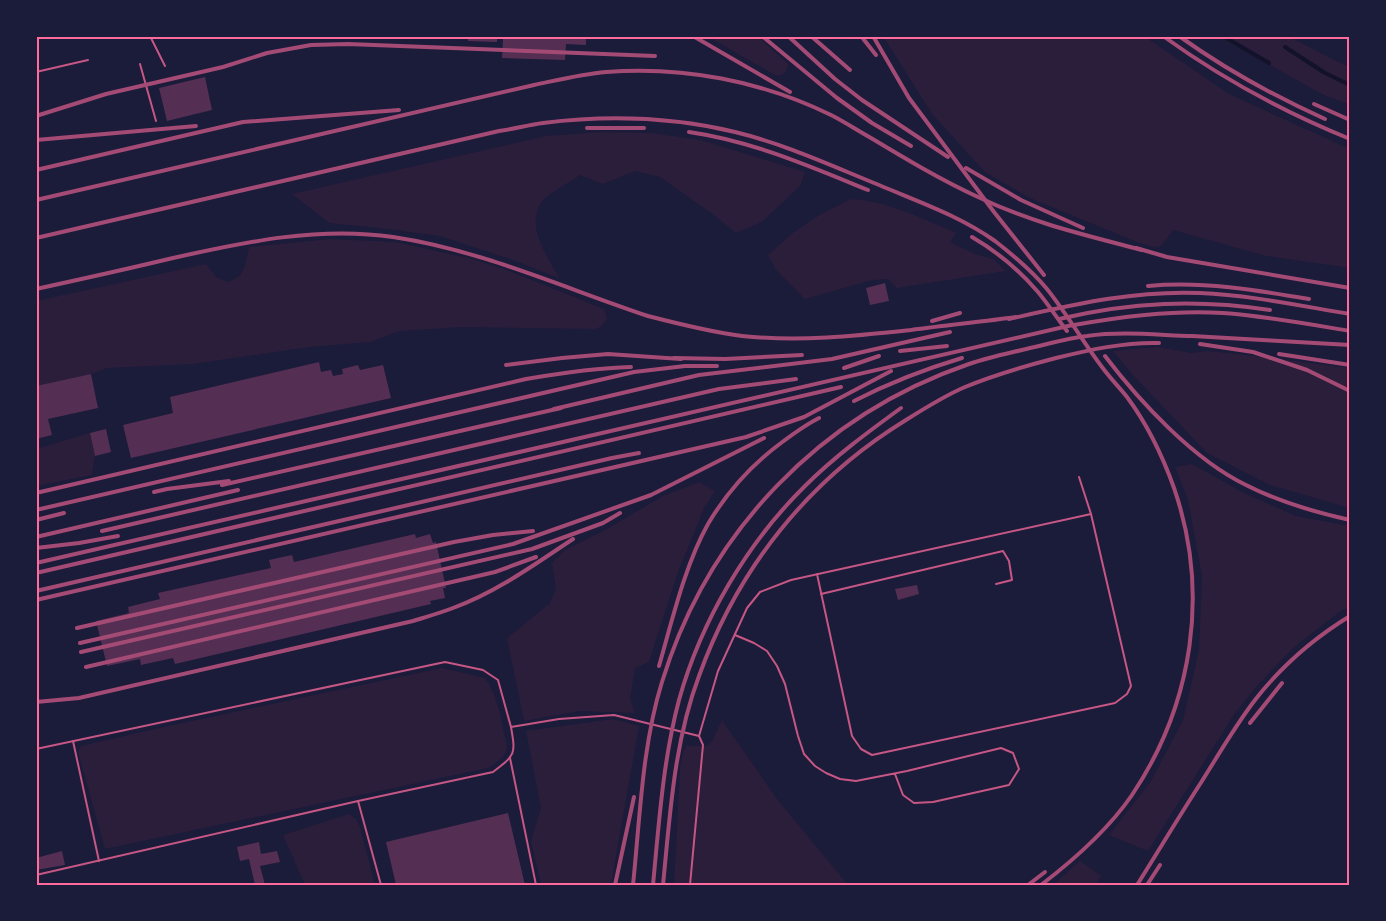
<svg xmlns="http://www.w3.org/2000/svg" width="1386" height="921" viewBox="0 0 1386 921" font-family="'IBM Plex Sans',sans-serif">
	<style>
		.green { fill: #2a1e3b }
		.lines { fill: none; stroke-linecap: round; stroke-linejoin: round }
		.stream { stroke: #12122b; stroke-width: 4 }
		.building { fill: #542f53 }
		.service { stroke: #c65784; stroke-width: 2 }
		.rail { stroke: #a44b75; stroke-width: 4 }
		.neatline { fill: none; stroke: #ff6b9d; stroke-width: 2 }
	</style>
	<rect width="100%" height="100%" fill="#1b1b3a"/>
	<g class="green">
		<path d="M707,36H757L788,64L787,70L782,75H775Z"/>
		<path d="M883,36H1144L1229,94L1350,149V268L1266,256L1173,230L1161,246L1154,247L1139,243L1030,198L985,172L932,114Z"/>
		<path d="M1220,36H1288L1334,60L1350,67V105L1322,94L1228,42Z"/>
		<path d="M601,132L651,133L701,140L805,172L800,186L762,222L736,233L714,215L660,177L635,171L603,184L580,175C571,182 551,192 544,199C523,224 547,255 559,278L510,259L440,236L379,228L329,223L292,194L546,136Z"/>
		<path d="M851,199C888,201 923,219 956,233L950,242L975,254L993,259L1006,271L897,288L888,279L872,280L805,299L777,271L768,255L794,232L821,214Z"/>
		<path d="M330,239L395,242L469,258L504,269L604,309L607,318L602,326L596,329L462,327L400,331L370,342L310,347L193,364L107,368L91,374L36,386V301L206,264L216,277L228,282L240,276L245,266L249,247Z"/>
		<path d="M1158,347L1191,353L1208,351L1238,354L1350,368V508L1270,485L1207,453L1132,374L1113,351Z"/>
		<path d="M90,433L95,456L92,475L36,486V449Z"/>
		<path d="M1192,464L1242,492L1296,516L1350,526V607L1342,610L1293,648L1256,687L1235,713L1148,851L1109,835L1151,781L1183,720L1199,650L1202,577L1188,500L1175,467Z"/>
		<path d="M699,482L715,491L704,508L677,575L649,662L635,668L630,699L635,713L579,711L524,721L507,638L550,603L556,589L552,563L565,550L607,529L663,496Z"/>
		<path d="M442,668L485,678C497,696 500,712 504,733C505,737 507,743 507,747C506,757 496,763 488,768L105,849L78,752L81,746L159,728Z"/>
		<path d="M613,719L639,726L611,884L541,885L531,841L541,808L526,731Z"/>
		<path d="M722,720L777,799L848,885H674L680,768L683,752L687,746H707L712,741Z"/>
		<path d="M349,814L356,819L360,827L375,885H305L283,835Z"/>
		<path d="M1080,861L1101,876L1096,885H1053Z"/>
	</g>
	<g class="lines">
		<g class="stream">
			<path d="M1223,36L1269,63"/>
			<path d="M1285,47L1325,73L1350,85"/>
		</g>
	</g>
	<g class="building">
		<path d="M468,36H586V45L566,44L565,60L502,58L503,39H497V42L468,41Z"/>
		<path d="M205,77L212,110L167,121L159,88Z"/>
		<path d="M885,283L889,301L870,305L866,288Z"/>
		<path d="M319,362L321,372L331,370L333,376L343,374L342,369L358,365L360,370L383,365L391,398L131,458L123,425L173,413L170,397Z"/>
		<path d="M91,374L98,408L48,419L52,435L36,439V386Z"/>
		<path d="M106,429L111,452L95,456L90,433Z"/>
		<path d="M415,534L416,538L430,534L433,543L436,542L446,588H443L445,598L430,601L431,604L175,664L173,658L141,665L140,659L107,666L96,621L129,613L128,607L160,599L158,593L271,568L269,560L292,555L294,562Z"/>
		<path d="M917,585L919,594L898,600L895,589Z"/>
		<path d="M508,813L525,885H396L386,842Z"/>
		<path d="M259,842L261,854L277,851L280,862L260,866L265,885H255L249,859L240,861L237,847Z"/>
		<path d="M62,851L65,865L36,870V858Z"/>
	</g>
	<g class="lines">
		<g class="service">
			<path d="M150,36L165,66"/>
			<path d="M140,64L156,121"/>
			<path d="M36,72L88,60"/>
			<path d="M1079,477L1091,514"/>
			<path d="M821,594L1003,551L1009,561L1012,580L996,584"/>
			<path d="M735,635L754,643L767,651L777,666L785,684L798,736L804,754L815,766L826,773L840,779L856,781L907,771L1001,748L1013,753L1019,769L1009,785L933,802L914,803L903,795L895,774"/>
			<path d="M699,736L718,671L747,608L760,592L791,580L1091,514L1131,686L1127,694L1115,703L872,755L861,749L852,736L817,574"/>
			<path d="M73,741L99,861"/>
			<path d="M36,749L445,662L483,670L498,680L511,727L559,719L614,715L699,736L703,745L690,885"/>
			<path d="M510,758L536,885"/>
			<path d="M358,801L381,885"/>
			<path d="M36,875L358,801L493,772C515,755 516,755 511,727"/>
		</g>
		<g class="rail">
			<path d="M693,36L790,92"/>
			<path d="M762,36L837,98L872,123L911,146"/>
			<path d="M788,36L835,79L862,100L948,157"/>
			<path d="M811,36L850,70"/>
			<path d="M861,36L876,55"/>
			<path d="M873,36L909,98L994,212L1044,275"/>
			<path d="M1163,36C1221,78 1284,112 1350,139"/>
			<path d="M1179,36C1225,69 1274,96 1325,119"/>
			<path d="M1314,104L1350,120"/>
			<path d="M36,116L106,94L223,67L267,53L311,45L348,44L655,56"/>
			<path d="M587,128H644"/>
			<path d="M689,132C752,141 809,166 868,190"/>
			<path d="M36,140L196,126"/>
			<path d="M966,168L1021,200L1083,228"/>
			<path d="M36,170L243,122L399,110"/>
			<path d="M36,200L534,85C558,80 582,74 606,72C683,66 762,81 831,115C845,122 858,131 871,138C906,159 941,180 978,197C1032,223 1085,235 1142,250"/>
			<path d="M972,237C996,251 1020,271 1038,292C1048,304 1057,318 1067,331"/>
			<path d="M36,238L499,131C514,129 528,125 543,123C607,115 672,117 735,132C785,144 832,166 879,185C919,202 960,216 995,241C1013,255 1032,271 1047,289C1067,314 1083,342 1102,367C1110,378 1119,387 1127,397C1147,424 1163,457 1174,488C1210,592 1193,704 1132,795C1108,830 1075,859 1041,885"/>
			<path d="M1136,248L1167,257L1350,288"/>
			<path d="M1148,286C1203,281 1256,290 1309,299"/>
			<path d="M36,289C82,279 127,269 173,258C245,242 319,226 393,237C481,250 564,288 648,316C679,324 710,332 742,336C799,342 855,336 911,330C946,325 981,322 1016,317"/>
			<path d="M1009,319C1072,305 1135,290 1200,293C1250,295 1301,306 1350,314"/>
			<path d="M1059,319C1131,302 1197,299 1270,310"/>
			<path d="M932,321L960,313"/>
			<path d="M1200,344L1253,352L1307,370L1350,391"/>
			<path d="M900,351L947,346"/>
			<path d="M1279,354L1350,365"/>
			<path d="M1105,356C1140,402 1194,460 1246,485C1279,502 1314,512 1350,520"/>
			<path d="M674,358L725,359L802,355"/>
			<path d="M506,365L562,358L608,354L681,359"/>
			<path d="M844,368L879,356"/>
			<path d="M854,401C889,383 925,369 962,358"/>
			<path d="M554,409L699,375L832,359L950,332"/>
			<path d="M222,485L561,408"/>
			<path d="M154,492L167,489L229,481"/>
			<path d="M36,493L526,379C561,373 595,368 631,367"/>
			<path d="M36,510L634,372L685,366H717"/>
			<path d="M36,520L64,513"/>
			<path d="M102,531L719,389L796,379"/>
			<path d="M36,537L238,490"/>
			<path d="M36,548L79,543L118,536"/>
			<path d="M36,563L1068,326C1119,317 1170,310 1223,313C1265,316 1308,324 1350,331"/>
			<path d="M36,573L841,387"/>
			<path d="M36,591L612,458L639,453"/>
			<path d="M36,600L746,437L804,417L891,371"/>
			<path d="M77,628L454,542L493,535L533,531"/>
			<path d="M80,643L513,544L651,495L764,438"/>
			<path d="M81,652L532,549L603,523L620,513"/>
			<path d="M659,666C672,621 685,565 708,524C727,492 751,465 781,443C793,434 805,425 819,418"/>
			<path d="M86,667L495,572L536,557"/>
			<path d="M36,702L79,698L413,621C426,617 440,613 453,608C497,592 535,564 573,539"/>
			<path d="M1250,723L1282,683"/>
			<path d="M615,885L634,797"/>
			<path d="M633,885C640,818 642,746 662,682C708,532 820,415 969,364C989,357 1010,353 1030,348C1049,344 1068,338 1087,336C1121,331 1157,335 1192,336C1245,339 1297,342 1350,345"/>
			<path d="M653,885C659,823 663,760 679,700C701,621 747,543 805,486C834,457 868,432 901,408"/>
			<path d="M663,885C670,815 674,742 699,676C738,568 808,480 906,420C925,408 944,396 965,387C994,375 1025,366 1056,358C1089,350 1124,342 1159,343"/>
			<path d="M1028,885L1045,872"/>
			<path d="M1137,885C1159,850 1180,815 1202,781C1219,754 1235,726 1255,700C1280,668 1314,638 1350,616"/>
			<path d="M1147,885L1160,865"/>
		</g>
	</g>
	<rect width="1386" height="921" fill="none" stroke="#1b1b3a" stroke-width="75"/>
	<rect x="38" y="38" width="1310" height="846" class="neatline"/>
</svg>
